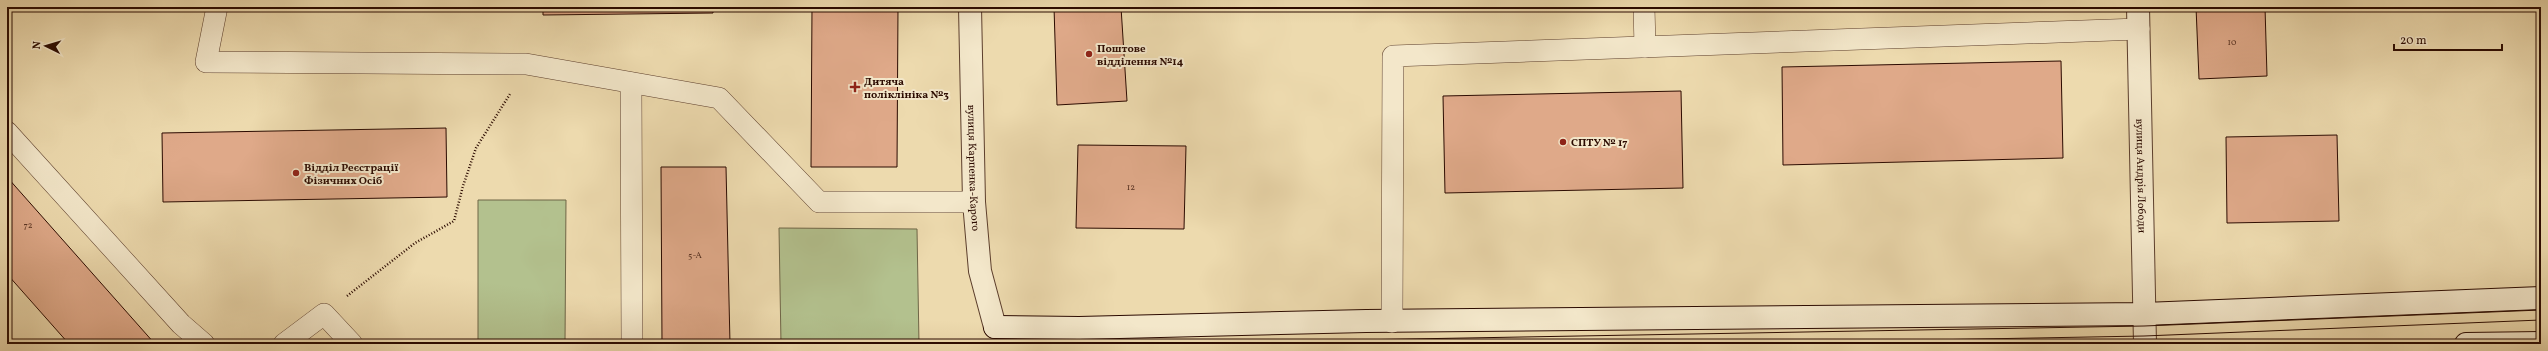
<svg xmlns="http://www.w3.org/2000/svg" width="2548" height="351" viewBox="0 0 2548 351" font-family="Vollkorn,serif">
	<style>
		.park { fill: #b3c18e; stroke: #6f6647 }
		.building { fill: #dfa989; stroke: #2b0a00 }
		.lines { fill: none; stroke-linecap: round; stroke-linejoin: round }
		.lane-casing { stroke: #5c3e2c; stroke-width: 22 }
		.street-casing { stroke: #5c3e2c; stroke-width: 24 }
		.secondary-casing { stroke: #2b0a00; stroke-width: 24 }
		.path { stroke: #2b0a00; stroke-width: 2.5; stroke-dasharray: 1 2; stroke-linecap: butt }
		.lane { stroke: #f3e7ca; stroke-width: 21 }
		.street { stroke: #f3e7ca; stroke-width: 22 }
		.secondary { stroke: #f3e7ca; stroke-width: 22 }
		.tram { stroke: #2b0a00; stroke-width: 1 }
		.poi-dot { fill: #8f2418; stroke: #f3e7ca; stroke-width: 1.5 }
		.labels { text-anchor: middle; stroke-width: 4; stroke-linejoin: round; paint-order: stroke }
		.number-label { font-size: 9px; fill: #583222 }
		.poi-label { font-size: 11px; font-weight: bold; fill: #2b0a00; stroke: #f3e7ca; text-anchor: start }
		.street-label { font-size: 11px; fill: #2b0a00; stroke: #f3e7ca }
	</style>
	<rect width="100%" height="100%" fill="#eddaae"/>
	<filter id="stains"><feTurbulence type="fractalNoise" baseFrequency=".005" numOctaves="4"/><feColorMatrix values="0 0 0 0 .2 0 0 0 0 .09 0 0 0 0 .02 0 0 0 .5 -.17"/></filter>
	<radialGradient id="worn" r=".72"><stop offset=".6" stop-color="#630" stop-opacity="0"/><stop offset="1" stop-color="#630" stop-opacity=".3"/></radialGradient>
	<g class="park">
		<path d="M1778,7H1863L1778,10Z"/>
		<path d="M478,200H566L565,344H478Z"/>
		<path d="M779,228L917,229L919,344H781Z"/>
	</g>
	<g class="building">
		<rect x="246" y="7" width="211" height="3"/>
		<path d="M543,7H713V13L543,15Z"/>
		<path d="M812,7H898L897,167H811Z"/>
		<path d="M1054,7H1121L1127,101L1057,105Z"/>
		<path d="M2196,7H2265L2267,76L2199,79Z"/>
		<path d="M2061,61L2063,158L1783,165L1782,67Z"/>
		<path d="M1681,91L1683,188L1445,193L1443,96Z"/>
		<path d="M446,128L447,197L163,202L162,133Z"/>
		<path d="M2337,135L2339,221L2227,223L2226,137Z"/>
		<path d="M1078,145L1186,146L1184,229L1076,228Z"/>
		<path d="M661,167H726L730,344H662Z"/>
		<path d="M7,177L155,344H69L7,274Z"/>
	</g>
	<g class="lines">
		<g class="lane-casing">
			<g id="lane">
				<path d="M217,7L206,62L526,64L719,98L819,202H974"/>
				<path d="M1644,7L1645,47"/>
				<path d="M631,83L632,344"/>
				<path d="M7,132L181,324L204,344"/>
				<path d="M1392,322L1393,56L2139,29"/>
				<path d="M284,344L324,314L352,344"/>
			</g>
		</g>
		<g class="street-casing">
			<g id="street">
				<path id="s1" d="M970,7L974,202L980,271L995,327"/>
				<path id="s2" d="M2138,7L2145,344"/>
			</g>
		</g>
		<g class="secondary-casing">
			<g id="secondary">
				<path d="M995,327L1079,328L1366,321L2144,314L2541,298"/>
				<path d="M2466,344L2541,343"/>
			</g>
		</g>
		<path class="path" d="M347,296L415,243L454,221L463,186L476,148L510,94"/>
		<use href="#lane" class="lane"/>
		<use href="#street" class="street"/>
		<use href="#secondary" class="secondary"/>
		<g class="tram">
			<path d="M1127,344L2144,326L2541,310"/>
			<path d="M1707,344L2144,336L2541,320"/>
		</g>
	</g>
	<g class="poi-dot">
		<circle cx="1089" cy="54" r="4"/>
		<path d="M853 81h4v4h4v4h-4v4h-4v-4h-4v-4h4z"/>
		<circle cx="1563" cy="142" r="4"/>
		<circle cx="296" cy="173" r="4"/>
	</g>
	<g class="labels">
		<g class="number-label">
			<text x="2232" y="45">10</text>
			<text x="1131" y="190">12</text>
			<text x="28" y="228">72</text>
			<text x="695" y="258">5-А</text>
		</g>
		<g class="poi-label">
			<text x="1097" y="52">Поштове<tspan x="1097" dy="13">відділення №14</tspan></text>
			<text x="864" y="85">Дитяча<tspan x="864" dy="13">поліклініка №3</tspan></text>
			<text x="1571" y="146">СПТУ № 17</text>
			<text x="304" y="171">Відділ Реєстрації<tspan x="304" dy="13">Фізичних Осіб</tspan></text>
		</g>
		<g class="street-label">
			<text dy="4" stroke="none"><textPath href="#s1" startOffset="161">вулиця Карпенка-Карого</textPath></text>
			<text dy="4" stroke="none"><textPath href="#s2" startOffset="169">вулиця Андрія Лободи</textPath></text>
		</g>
	</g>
	<rect width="2548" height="351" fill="none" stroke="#eddaae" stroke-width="24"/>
	<rect x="8" y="8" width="2532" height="335" fill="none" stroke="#2b0a00" stroke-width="2"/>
	<rect x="12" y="12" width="2524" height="327" fill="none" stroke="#2b0a00"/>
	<g transform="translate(46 46) rotate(275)" stroke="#f3e7ca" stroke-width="3" paint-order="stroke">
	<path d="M0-3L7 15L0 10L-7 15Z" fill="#2b0a00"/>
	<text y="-6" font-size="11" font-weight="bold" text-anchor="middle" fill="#2b0a00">N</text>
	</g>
	<path d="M2394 44v6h108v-6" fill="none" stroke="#2b0a00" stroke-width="2"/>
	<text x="2400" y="44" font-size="12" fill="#2b0a00" stroke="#f3e7ca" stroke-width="3" paint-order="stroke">20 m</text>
	<rect width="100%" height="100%" filter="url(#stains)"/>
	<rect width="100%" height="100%" fill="url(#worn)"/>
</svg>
